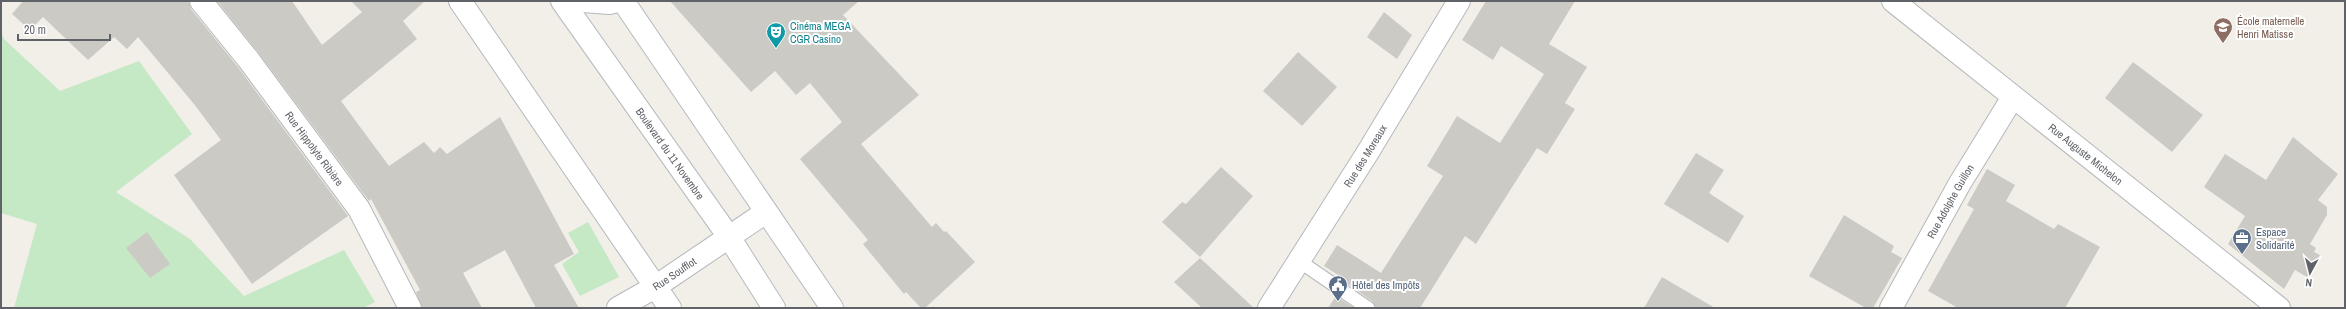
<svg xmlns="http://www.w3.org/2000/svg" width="2346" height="309" viewBox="0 0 2346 309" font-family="'Archivo Narrow',sans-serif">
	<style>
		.green { fill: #c5e8c5 }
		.building { fill: #cccac5 }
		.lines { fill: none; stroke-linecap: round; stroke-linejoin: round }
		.service-casing { stroke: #b5b8bc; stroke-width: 15 }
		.minor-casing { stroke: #b5b8bc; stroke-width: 24 }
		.secondary-casing { stroke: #b6babf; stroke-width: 24 }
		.service { stroke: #fff; stroke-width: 13 }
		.minor { stroke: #fff; stroke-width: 22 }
		.secondary { stroke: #fff; stroke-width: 22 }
		.labels { text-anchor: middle; stroke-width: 4; stroke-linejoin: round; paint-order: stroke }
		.education-label { font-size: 11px; fill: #785e54; stroke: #fff; text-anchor: start }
		.culture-label { font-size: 11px; fill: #0d838f; stroke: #fff; text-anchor: start }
		.street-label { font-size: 11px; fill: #5f6368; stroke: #fff }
		.service-label { font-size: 11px; fill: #4e5e75; stroke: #fff; text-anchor: start }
	</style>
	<rect width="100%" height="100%" fill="#f1efe8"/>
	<g class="green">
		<path d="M1,32L4,39L60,91L139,61L192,134L116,192L190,239L244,296L344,250L375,302L363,308H14L37,224L1,213Z"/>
		<path d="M588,222L619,277L580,296L562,264L579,252L568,233Z"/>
	</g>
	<g class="building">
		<path d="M23,1H189L191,9L238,67L348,216L252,284L174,175L221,140L194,104L138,37L127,49L114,37L88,60L43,17L30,30L12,14Z"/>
		<path d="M217,1H292L322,45L362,12L351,1H425L403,21L417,39L341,101L389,166L424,142L434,153L440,147L447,154L500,117L574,254L554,265L579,308H536L505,250L463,273L482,308H422L416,292L420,290L371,199L369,201L258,52Z"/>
		<path d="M670,1H859L843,15L919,95L861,144L932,227L936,223L944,232L946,231L975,262L925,308H921L906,292L904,294L863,244L868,240L800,159L842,122L810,83L796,95L775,71L751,92Z"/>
		<path d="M1486,1H1575L1549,44L1587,67L1565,103L1575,109L1547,154L1537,148L1476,244L1465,236L1420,308H1376L1372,301L1345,282L1346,280L1324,266L1337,245L1381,273L1443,176L1427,166L1457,116L1500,143L1544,74L1501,46L1493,60L1462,40Z"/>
		<path d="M1384,12L1412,35L1397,59L1367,37Z"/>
		<path d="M1298,52L1337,87L1302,126L1263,91Z"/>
		<path d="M2133,62L2203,115L2172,152L2105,98Z"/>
		<path d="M2293,137L2338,174L2318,200L2327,207V215L2310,244L2316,248L2314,252L2320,255L2307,277L2295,270L2284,289L2228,244L2245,216L2204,187L2225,154L2266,180Z"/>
		<path d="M1696,153L1724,170L1709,193L1744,216L1728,243L1664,204Z"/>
		<path d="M1221,167L1253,196L1200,257L1162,222L1182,202L1186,204Z"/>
		<path d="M1987,169L2015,185L2006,201L2054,229L2058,224L2100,247L2065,308H1958L1928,291L1974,209L1967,205Z"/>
		<path d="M1844,215L1894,246L1891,252L1902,258L1873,308H1866L1809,276Z"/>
		<path d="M147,232L170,264L150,278L126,248Z"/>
		<path d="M1200,258L1254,308H1202L1174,282Z"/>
		<path d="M1662,277L1715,308H1644Z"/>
		<path d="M1336,296L1354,308H1328Z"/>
	</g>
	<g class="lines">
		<g class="service-casing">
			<path id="service" d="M1299,261L1368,308"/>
		</g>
		<g class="minor-casing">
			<g id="minor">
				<path id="s1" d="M201,1L248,59L359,209L410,308"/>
				<path d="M460,1L670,308"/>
				<path d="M583,1L609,3L617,1"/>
				<path id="s2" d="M1893,1L2279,308"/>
				<path id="s3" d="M618,308L655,287L729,237"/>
				<path id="s4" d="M1269,308L1368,152L1459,1"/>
				<path id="s5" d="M1891,308L1960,183L2013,97"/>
			</g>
		</g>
		<g class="secondary-casing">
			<g id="secondary">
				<path id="s6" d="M562,1L729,237L774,308"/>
				<path d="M623,1L832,308"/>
				<path d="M729,237L766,212"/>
			</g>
		</g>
		<use href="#service" class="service"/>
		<use href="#minor" class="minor"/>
		<use href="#secondary" class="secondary"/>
	</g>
	<defs>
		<g id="school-pin" transform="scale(1)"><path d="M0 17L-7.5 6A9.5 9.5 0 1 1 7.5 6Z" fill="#8d6e63" stroke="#fff"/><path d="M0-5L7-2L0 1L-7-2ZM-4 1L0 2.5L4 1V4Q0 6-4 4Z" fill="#fff"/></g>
		<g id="theatre-pin" transform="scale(1)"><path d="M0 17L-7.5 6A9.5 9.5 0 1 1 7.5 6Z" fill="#0f9aa8" stroke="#fff"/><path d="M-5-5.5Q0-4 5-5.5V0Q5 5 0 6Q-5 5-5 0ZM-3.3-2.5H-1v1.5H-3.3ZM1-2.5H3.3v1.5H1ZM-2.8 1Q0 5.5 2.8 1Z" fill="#fff"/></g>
		<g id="office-pin" transform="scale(1)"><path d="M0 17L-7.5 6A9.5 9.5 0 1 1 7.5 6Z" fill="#5c6f8a" stroke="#fff"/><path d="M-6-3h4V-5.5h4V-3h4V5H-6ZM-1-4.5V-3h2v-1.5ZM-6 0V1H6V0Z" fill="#fff"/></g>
		<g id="civic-pin" transform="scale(1)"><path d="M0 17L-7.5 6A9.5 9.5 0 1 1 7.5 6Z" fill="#5c6f8a" stroke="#fff"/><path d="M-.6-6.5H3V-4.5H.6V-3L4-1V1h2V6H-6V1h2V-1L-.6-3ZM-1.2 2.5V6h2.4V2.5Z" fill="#fff"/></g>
	</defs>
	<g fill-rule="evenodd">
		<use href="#school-pin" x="2223" y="27"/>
		<use href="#theatre-pin" x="776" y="32"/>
		<use href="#office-pin" x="2242" y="238"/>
		<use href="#civic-pin" x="1338" y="285"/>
	</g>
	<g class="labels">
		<g class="education-label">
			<text x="2237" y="25">École maternelle<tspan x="2237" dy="13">Henri Matisse</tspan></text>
		</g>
		<g class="culture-label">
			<text x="790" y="30">Cinéma MEGA<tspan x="790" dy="13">CGR Casino</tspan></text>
		</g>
		<g class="street-label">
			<text dy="4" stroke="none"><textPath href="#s1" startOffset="186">Rue Hippolyte Ribière</textPath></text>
			<text dy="4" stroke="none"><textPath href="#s6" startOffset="187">Boulevard du 11 Novembre</textPath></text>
			<text dy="4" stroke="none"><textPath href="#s2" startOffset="246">Rue Auguste Michelon</textPath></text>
			<text dy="4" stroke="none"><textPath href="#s4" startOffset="180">Rue des Moreaux</textPath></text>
			<text dy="4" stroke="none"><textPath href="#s5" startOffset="122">Rue Adolphe Guillon</textPath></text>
			<text dy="4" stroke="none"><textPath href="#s3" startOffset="66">Rue Soufflot</textPath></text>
		</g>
		<g class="service-label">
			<text x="2256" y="236">Espace<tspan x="2256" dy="13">Solidarité</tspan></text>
			<text x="1352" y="289">Hôtel des Impôts</text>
		</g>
	</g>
	<rect width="2346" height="309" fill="none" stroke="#5f6368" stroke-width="4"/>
	<g transform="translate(2310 273) rotate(187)" stroke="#ffffff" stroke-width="3" paint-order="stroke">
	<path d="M0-3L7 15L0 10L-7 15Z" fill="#5f6368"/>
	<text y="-6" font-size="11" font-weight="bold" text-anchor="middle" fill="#5f6368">N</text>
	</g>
	<path d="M18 34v6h92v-6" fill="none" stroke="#5f6368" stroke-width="2"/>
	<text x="24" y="34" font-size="12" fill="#5f6368" stroke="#ffffff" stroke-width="3" paint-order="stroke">20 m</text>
</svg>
